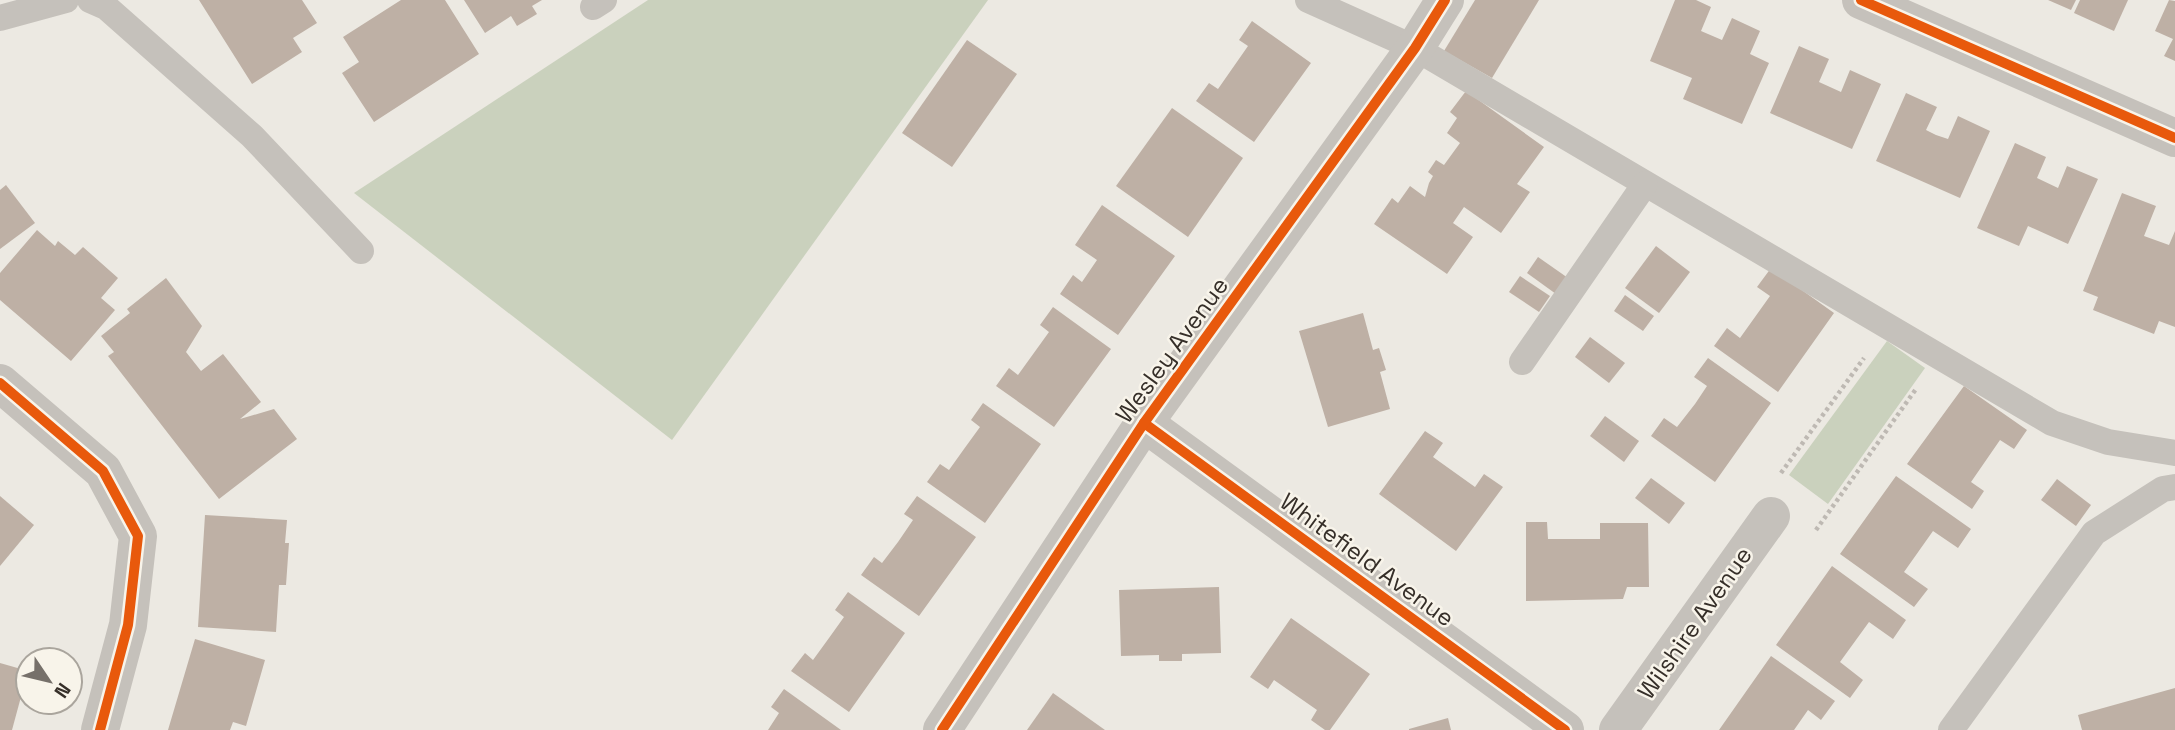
<svg xmlns="http://www.w3.org/2000/svg" width="2175" height="730" viewBox="0 0 2175 730" font-family="'Space Grotesk',sans-serif">
	<style>
		.green { fill: #cad1bd }
		.building { fill: #beb0a5 }
		.lines { fill: none; stroke-linecap: round; stroke-linejoin: round }
		.path { stroke: #beb9b3; stroke-width: 4.5; stroke-dasharray: 3.5 3.5; stroke-linecap: butt }
		.lane { stroke: #c5c1bb; stroke-width: 26 }
		.street { stroke: #c5c1bb; stroke-width: 38 }
		.cycleway-casing { stroke: #f8f4ea; stroke-width: 15 }
		.cycleway { stroke: #e8590c; stroke-width: 10 }
		.labels { text-anchor: middle; stroke-width: 5; stroke-linejoin: round; paint-order: stroke }
		.street-label { font-size: 24px; fill: #362f29; stroke: #f8f4ea }
	</style>
	<rect width="100%" height="100%" fill="#ece9e2"/>
	<g class="green">
		<path d="M648,0H988L672,440L354,193Z"/>
		<path d="M1887,341L1925,368L1828,504L1789,475Z"/>
	</g>
	<g class="building">
		<path d="M199,0H302L317,23L293,38L302,52L252,84Z"/>
		<path d="M401,0H445L479,54L374,122L342,73L359,62L343,37Z"/>
		<path d="M464,0H542L532,6L537,14L517,26L511,16L485,33Z"/>
		<path d="M1475,0H1539L1492,78L1444,51Z"/>
		<path d="M1675,0H1696L1711,7L1701,31L1722,40L1732,18L1760,31L1750,54L1769,63L1742,124L1683,99L1692,78L1650,61Z"/>
		<path d="M2048,0H2076L2071,10Z"/>
		<path d="M2080,0H2128L2114,31L2074,13Z"/>
		<path d="M2169,0L2175,1V61L2164,56L2173,39L2155,31Z"/>
		<path d="M1252,21L1311,63L1254,142L1196,101L1209,83L1218,89L1248,46L1239,40Z"/>
		<path d="M967,40L1017,74L952,167L902,133Z"/>
		<path d="M1799,46L1829,59L1819,82L1841,92L1850,70L1881,84L1852,149L1770,113Z"/>
		<path d="M1466,91L1544,147L1517,184L1530,192L1501,233L1464,207L1453,223L1473,237L1447,274L1374,224L1392,198L1398,203L1410,186L1425,197L1429,183L1433,176L1428,172L1436,160L1444,165L1460,143L1447,133L1457,118L1450,112Z"/>
		<path d="M1906,93L1937,107L1926,130L1936,135L1948,139L1958,116L1990,131L1960,198L1876,161Z"/>
		<path d="M1172,108L1243,158L1188,237L1116,186Z"/>
		<path d="M2015,143L2046,157L2037,178L2058,188L2067,166L2098,179L2068,244L2028,226L2019,246L1977,228Z"/>
		<path d="M6,185L35,223L0,249V190Z"/>
		<path d="M2122,193L2156,206L2144,236L2169,245L2175,231V327L2159,321L2154,334L2093,310L2098,297L2083,291Z"/>
		<path d="M1102,205L1175,256L1118,335L1060,294L1073,275L1082,282L1097,260L1075,245Z"/>
		<path d="M37,230L55,246L58,241L75,255L83,247L118,278L101,298L115,310L71,361L0,300V273Z"/>
		<path d="M1656,246L1690,272L1659,313L1625,288Z"/>
		<path d="M1538,257L1568,278L1556,294L1527,273Z"/>
		<path d="M1771,268L1834,313L1778,392L1714,346L1727,328L1740,338L1770,296L1757,287Z"/>
		<path d="M1520,276L1550,296L1539,312L1509,292Z"/>
		<path d="M166,278L202,326L186,352L201,371L223,354L261,402L240,419L274,409L297,439L219,499L108,356L114,352L101,336L130,313L127,309Z"/>
		<path d="M1625,295L1654,316L1643,331L1614,311Z"/>
		<path d="M1053,307L1111,349L1054,427L996,386L1009,368L1018,375L1049,332L1040,325Z"/>
		<path d="M1363,313L1373,350L1379,348L1386,370L1380,372L1390,409L1328,427L1299,331Z"/>
		<path d="M1590,337L1625,363L1609,383L1575,357Z"/>
		<path d="M1708,358L1771,403L1715,482L1651,436L1664,418L1677,427L1695,404L1707,386L1694,377Z"/>
		<path d="M1964,386L2027,430L2014,449L2000,440L1971,482L1984,491L1972,509L1907,464Z"/>
		<path d="M983,403L1041,444L985,523L927,482L940,464L949,470L964,449L980,427L971,420Z"/>
		<path d="M1605,416L1639,441L1624,462L1590,436Z"/>
		<path d="M1425,431L1443,443L1433,457L1475,487L1484,474L1503,487L1456,551L1379,494Z"/>
		<path d="M1896,476L1971,529L1958,548L1933,531L1904,572L1928,589L1914,607L1840,554Z"/>
		<path d="M1651,478L1685,503L1669,524L1635,498Z"/>
		<path d="M2057,479L2091,505L2076,526L2041,500Z"/>
		<path d="M0,496L34,525L0,566Z"/>
		<path d="M917,496L976,537L919,616L861,575L874,557L882,563L898,542L913,520L904,514Z"/>
		<path d="M205,515L287,520L285,543H289L286,585H279L276,632L198,627Z"/>
		<path d="M1526,522H1547L1548,539H1600V523H1648L1649,587H1627L1623,599L1526,601Z"/>
		<path d="M1832,566L1906,620L1893,639L1869,622L1840,662L1863,680L1850,698L1776,645Z"/>
		<path d="M1219,587L1221,653L1182,654V661H1159V655L1121,656L1119,590Z"/>
		<path d="M848,592L905,633L849,712L791,671L805,653L813,660L829,638L844,617L835,610Z"/>
		<path d="M1291,618L1370,674L1330,730H1325L1311,720L1317,710L1274,680L1268,689L1250,677Z"/>
		<path d="M195,639L265,660L246,726L233,722L230,730H168Z"/>
		<path d="M1771,656L1835,701L1821,720L1808,710L1794,730H1719Z"/>
		<path d="M0,663L28,671L12,730H0Z"/>
		<path d="M2175,688V730H2082L2078,715Z"/>
		<path d="M784,689L841,730H768L779,713L771,707Z"/>
		<path d="M1053,693L1105,730H1027Z"/>
		<path d="M1448,718L1451,730H1409V729Z"/>
	</g>
	<g class="lines">
		<g class="path">
			<path d="M1781,473L1864,358"/>
			<path d="M1816,530L1916,389"/>
		</g>
		<g class="lane">
			<path d="M90,0L106,7L252,136L361,251"/>
			<path d="M1308,0L1415,48L2052,423L2108,442L2175,453"/>
			<path d="M593,7L604,0"/>
			<path d="M0,18L66,0"/>
			<path d="M1522,362L1645,184"/>
			<path d="M1951,730L2094,533L2163,489L2175,487"/>
		</g>
		<g class="street">
			<path d="M1861,0L2175,138"/>
			<path d="M0,383L103,471L138,536L128,625L100,730"/>
			<path d="M1144,423L1565,730"/>
			<path d="M942,730L1144,423L1415,48L1445,0"/>
			<path d="M1618,730L1771,516"/>
		</g>
		<g class="cycleway-casing">
			<g id="cycleway">
				<path d="M1861,0L2175,138"/>
				<path d="M0,383L103,471L138,536L128,625L100,730"/>
				<path d="M1144,423L1565,730"/>
				<path d="M942,730L1144,423L1415,48L1445,0"/>
			</g>
		</g>
		<use href="#cycleway" class="cycleway"/>
	</g>
	<g class="labels">
		<g class="street-label">
			<text transform="translate(1172 350) rotate(-54)" y="8">Wesley Avenue</text>
			<text transform="translate(1367 560) rotate(36)" y="8">Whitefield Avenue</text>
			<text transform="translate(1695 623) rotate(-55)" y="8">Wilshire Avenue</text>
		</g>
	</g>
	<g transform="translate(49 681) rotate(125)"><circle r="33" fill="#f8f4ea" stroke="#aaa59d" stroke-width="2"/>
	<path d="M0-5L12 26L0 18L-12 26Z" fill="#76706a"/>
	<text y="-10" font-size="19" font-weight="bold" text-anchor="middle" fill="#362f29">N</text>
	</g>
</svg>
